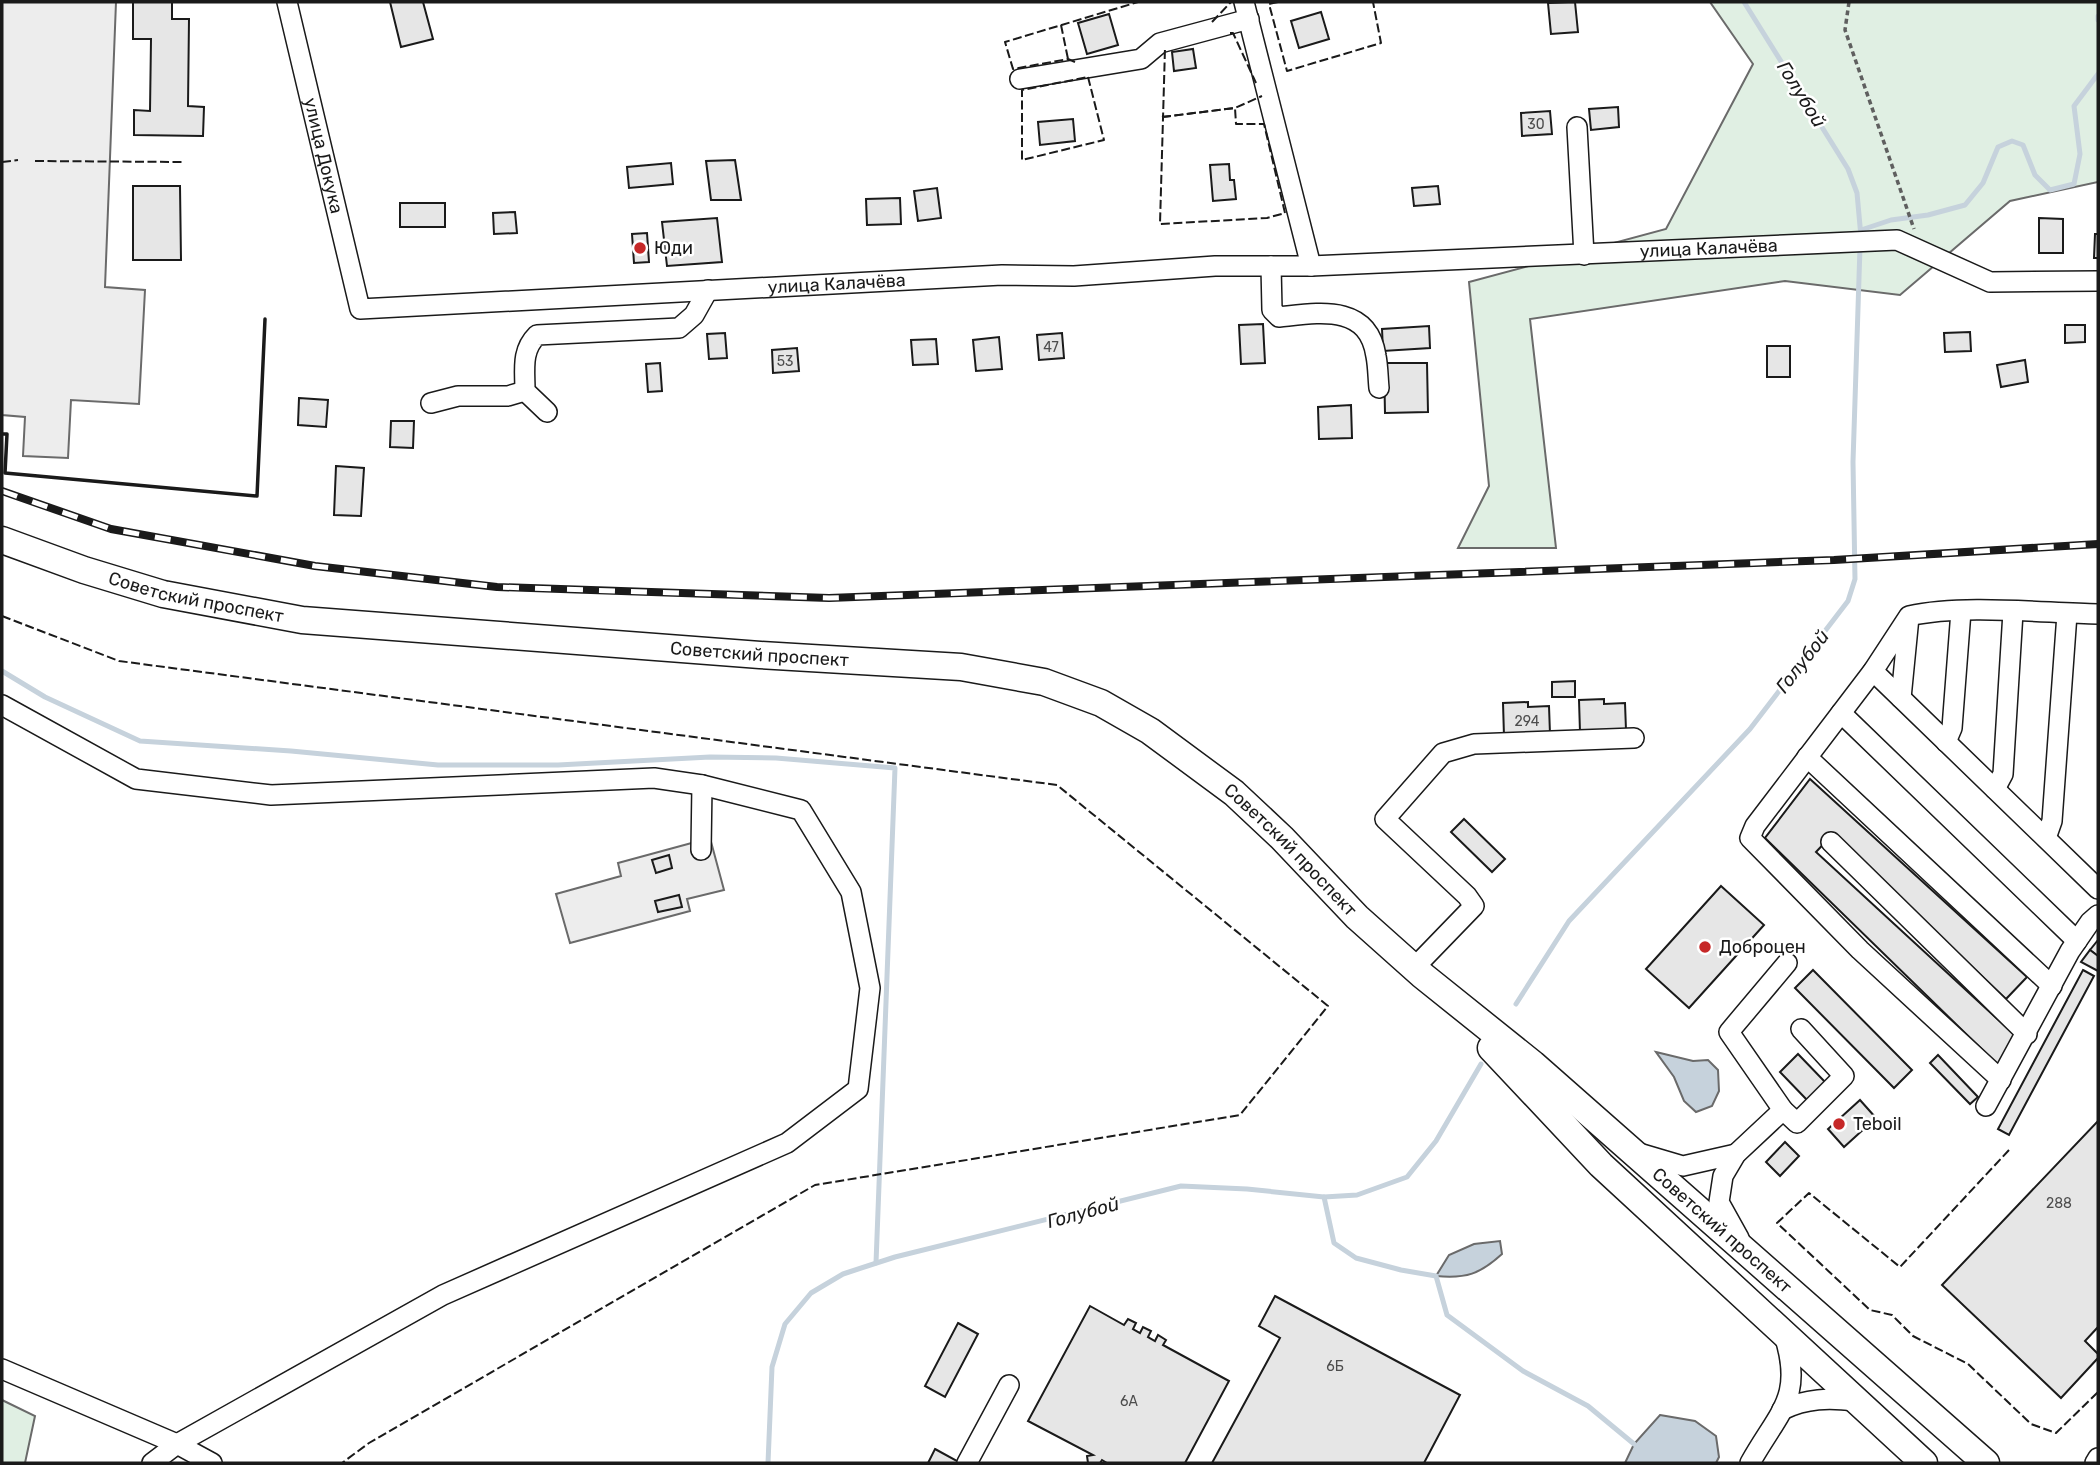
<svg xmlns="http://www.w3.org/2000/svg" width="2100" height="1465" viewBox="0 0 2100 1465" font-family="Rubik,sans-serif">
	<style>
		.green { fill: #e0efe3; stroke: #6a6a6a; stroke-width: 2 }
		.parking { fill: #ededed; stroke: #6a6a6a; stroke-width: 2 }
		.water { fill: #c6d2dc; stroke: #6a6a6a; stroke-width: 2 }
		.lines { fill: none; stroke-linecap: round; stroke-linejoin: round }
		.stream { stroke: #c6d2dc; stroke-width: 5 }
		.building { fill: #e6e6e6; stroke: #1a1a1a; stroke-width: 2 }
		.minor-casing { stroke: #1a1a1a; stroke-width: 22 }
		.major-casing { stroke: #1a1a1a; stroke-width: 29 }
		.path { stroke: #5f5f5f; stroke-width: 3.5; stroke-dasharray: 5 3.5; stroke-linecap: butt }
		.minor { stroke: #fff; stroke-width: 19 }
		.major { stroke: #fff; stroke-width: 26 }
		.rail-casing { stroke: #1a1a1a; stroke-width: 8 }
		.rail { stroke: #fff; stroke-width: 5; stroke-dasharray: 16; stroke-linecap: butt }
		.fence { stroke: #1a1a1a; stroke-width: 2; stroke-dasharray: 9 3.5; stroke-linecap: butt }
		.wall { stroke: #1a1a1a; stroke-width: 3.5 }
		.poi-dot { fill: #c62828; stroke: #fff; stroke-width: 2.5 }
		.labels { text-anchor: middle; stroke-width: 5; stroke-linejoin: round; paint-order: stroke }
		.number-label { font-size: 14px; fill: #4d4d4d }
		.street-label { font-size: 18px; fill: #1a1a1a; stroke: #fff }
		.poi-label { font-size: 18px; fill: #1a1a1a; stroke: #fff; text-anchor: start }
		.water-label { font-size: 19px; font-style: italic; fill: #1a1a1a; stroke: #fff }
	</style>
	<rect width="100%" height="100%" fill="#fff"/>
	<g class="green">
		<path d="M1710,2H2098V182L2010,201L1900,295L1785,281L1530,319L1556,548H1458L1489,486L1469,282L1666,229L1753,64Z"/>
		<path d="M2,1400L35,1416L25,1463H2Z"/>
	</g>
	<g class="parking">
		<path d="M2,2H116L105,287L145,290L139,404L71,400L68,458L23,456L25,417L2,415Z"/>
		<path d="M710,838L724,890L687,899L690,911L570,943L556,894L621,876L618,863Z"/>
	</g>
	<g class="water">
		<path d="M1656,1052L1693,1061L1708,1060L1718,1070L1719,1091L1712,1106L1696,1112L1684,1101L1674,1077Z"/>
		<path d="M1500,1241L1502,1254C1480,1274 1466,1279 1436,1276L1449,1255L1474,1244Z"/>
		<path d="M1660,1415L1695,1421L1716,1436L1719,1457L1716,1463H1625L1634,1444Z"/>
	</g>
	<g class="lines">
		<g class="stream">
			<path d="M1744,2L1848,169L1857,193L1861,237"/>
			<path d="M2098,16V20"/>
			<path d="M1861,230L1891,220L1928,215L1965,205L1983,183L1998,147L2012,141L2023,145L2035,175L2050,190L2074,184L2080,154L2074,106L2098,74"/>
			<path d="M2,671L45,697L140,741L291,751L438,765H558L710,757L776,758L895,768L876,1263"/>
			<path d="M1516,1004L1569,921L1750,729L1848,601L1855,579L1853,462L1860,247"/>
			<path d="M1324,1197L1334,1243L1356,1258L1401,1270L1436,1276L1447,1315L1523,1371L1588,1406L1634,1444"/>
			<path d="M768,1463L772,1367L785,1324L811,1293L843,1274L895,1257L1181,1186L1247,1189L1324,1197L1357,1195L1407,1177L1436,1141L1481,1064"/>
		</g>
	</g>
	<g class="building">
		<path d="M133,2H172V19H189L188,106L204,107L203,136L134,135V110L150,111L151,39H133Z"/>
		<path d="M390,2H423L433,39L401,47Z"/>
		<path d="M1575,2L1578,32L1551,34L1548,3Z"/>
		<path d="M1321,12L1329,39L1299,48L1291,21Z"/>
		<path d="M1109,14L1118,45L1087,54L1078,23Z"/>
		<path d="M1193,49L1196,68L1174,71L1172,52Z"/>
		<path d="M1618,107L1619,127L1591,130L1589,109Z"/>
		<path d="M1550,111L1552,134L1522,136L1521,113Z"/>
		<path d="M1073,119L1075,141L1040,145L1038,122Z"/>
		<path d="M735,160L741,200H711L706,161Z"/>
		<path d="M671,163L673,184L629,188L627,167Z"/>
		<path d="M1229,164L1230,180H1234L1236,199L1213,201L1210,165Z"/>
		<path d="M133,186H180L181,260H133Z"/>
		<path d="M1438,186L1440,204L1414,206L1412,188Z"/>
		<path d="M937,188L941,218L918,221L914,191Z"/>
		<path d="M900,198L901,224L867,225L866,199Z"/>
		<rect x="400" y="203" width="45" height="24"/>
		<path d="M515,212L517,233L494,234L493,213Z"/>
		<path d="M717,218L722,262L667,266L662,222Z"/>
		<path d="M2039,218L2063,219V253H2039Z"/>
		<path d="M647,233L649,262L634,263L632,234Z"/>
		<path d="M2095,234H2098V258H2094Z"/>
		<path d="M1263,324L1265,363L1241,364L1239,325Z"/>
		<path d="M2065,325H2085V342L2065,343Z"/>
		<path d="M1429,326L1430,348L1383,351L1382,329Z"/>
		<path d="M1970,332L1971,351L1945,352L1944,333Z"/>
		<path d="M725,333L727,358L709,359L707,334Z"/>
		<path d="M1062,333L1064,358L1039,360L1037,335Z"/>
		<path d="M999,337L1002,369L976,371L973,340Z"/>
		<path d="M936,339L938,364L913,365L911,340Z"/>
		<rect x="1767" y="346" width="23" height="31"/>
		<path d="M797,348L799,371L773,373L772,350Z"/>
		<path d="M2025,360L2028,382L2001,387L1997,365Z"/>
		<path d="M660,363L662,391L648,392L646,364Z"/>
		<path d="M1384,363H1427L1428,412L1385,413Z"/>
		<path d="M299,398L328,400L326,427L298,425Z"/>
		<path d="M1351,405L1352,438L1319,439L1318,407Z"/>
		<path d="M391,421H414L413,448L390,447Z"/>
		<path d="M336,466L364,468L361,516L334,515Z"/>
		<path d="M1575,681V697H1552V682Z"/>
		<path d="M1604,699V704L1625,703L1626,730L1580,732L1579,700Z"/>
		<path d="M1528,702V707L1549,706L1550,734L1504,736L1503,703Z"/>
		<path d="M1810,779L2027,977L2006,999L1832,835L1816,852L2018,1038L2000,1067L1765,838Z"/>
		<path d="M1464,819L1505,859L1492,872L1451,832Z"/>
		<path d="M669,855L672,868L656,873L652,860Z"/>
		<path d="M1721,886L1764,925L1689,1008L1646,969Z"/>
		<path d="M679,895L682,907L658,912L655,901Z"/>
		<path d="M2098,940V956L2090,950Z"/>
		<path d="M2090,950L2098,956V971L2081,962Z"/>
		<path d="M1813,970L1912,1070L1894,1088L1795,988Z"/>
		<path d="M2083,970L2094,976L2009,1135L1998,1129Z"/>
		<path d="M1798,1054L1826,1083L1808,1101L1780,1072Z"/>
		<path d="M1938,1055L1978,1097L1970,1104L1930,1063Z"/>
		<path d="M1860,1100L1876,1118L1844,1147L1828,1129Z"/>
		<path d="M2098,1121V1327L2085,1341L2098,1354V1358L2061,1398L1942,1285Z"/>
		<path d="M1785,1142L1799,1156L1780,1176L1766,1162Z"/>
		<path d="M1275,1296L1460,1395L1424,1463H1212L1280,1338L1259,1326Z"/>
		<path d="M1090,1306L1124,1325L1128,1319L1136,1323L1133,1329L1140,1333L1143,1327L1151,1331L1148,1337L1155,1341L1158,1335L1166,1340L1163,1345L1229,1381L1185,1463H1107L1102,1460L1100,1463H1088L1087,1456L1093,1455L1028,1421Z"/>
		<path d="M958,1323L978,1334L945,1397L925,1386Z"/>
		<path d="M935,1449L959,1462V1463H928Z"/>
	</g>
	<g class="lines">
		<g class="minor-casing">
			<g id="minor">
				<path id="s1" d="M287,2L360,309L1002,275L1074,276L1215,266H1311L1897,240L1990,282L2098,281"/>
				<path d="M1244,2L1311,266"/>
				<path d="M1020,79L1141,59L1160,43L1249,19"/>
				<path d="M1577,127L1584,255"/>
				<path d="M1271,266L1272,310L1279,317C1318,313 1368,303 1376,356C1378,366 1378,378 1379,388"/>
				<path d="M431,403L458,396H508L525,391"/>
				<path d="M547,412L525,391C525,369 521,351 537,335L679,328L694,315L708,290"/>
				<path d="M1873,671L2098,889"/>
				<path d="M1901,698L1909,617"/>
				<path d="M2,705L136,779L271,795L654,778L702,785L801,810L851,892L870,988L858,1089L787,1143L443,1295L177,1444L152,1463"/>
				<path d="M1841,713L2077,941"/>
				<path d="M1946,742L1952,728L1961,611"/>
				<path d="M1807,757L2052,986"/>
				<path d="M1995,789L2003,774L2013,612"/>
				<path d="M2046,838L2052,821L2067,614"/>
				<path d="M1831,842L2027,1034"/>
				<path d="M701,850L702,785"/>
				<path d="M1414,968L1474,906L1467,896L1385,819L1443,753L1474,744L1634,738"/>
				<path d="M2001,1080L1860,950L1750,838L1755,826L1873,671L1909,616C1964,604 2041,613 2098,614"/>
				<path d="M1986,1106L2070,951L2090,922L2098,915"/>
				<path d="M1783,1110L1729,1032L1787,963"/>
				<path d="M1639,1153L1683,1166L1736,1154"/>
				<path d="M1739,1238L1719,1202L1723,1176L1736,1154L1783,1110L1797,1123L1844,1076L1801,1029"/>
				<path d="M2,1369L177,1444L212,1463"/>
				<path d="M1782,1410C1807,1398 1829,1398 1855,1401"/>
				<path d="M967,1463L1009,1385"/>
				<path d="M1750,1463C1779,1411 1804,1398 1784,1335"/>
				<path d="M2095,1463L2098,1458"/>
			</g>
		</g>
		<g class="major-casing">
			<g id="major">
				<path id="s2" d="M2,540L84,570L163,594L302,620L760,655L961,667L1044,682L1101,703L1150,731L1234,793L1282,838L1357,917L1422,975L1533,1064L1986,1463"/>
				<path d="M1491,1048L1601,1165L1924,1463"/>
			</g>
		</g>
		<path class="path" d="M1849,2L1845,30L1914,229"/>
		<use href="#minor" class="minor"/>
		<use href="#major" class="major"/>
		<g class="rail-casing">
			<path id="rail" d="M2,491L111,529L315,566L497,587L829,598L1834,560L2098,544"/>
		</g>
		<use href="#rail" class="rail"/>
		<g class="fence">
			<path d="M1278,2L1269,4L1287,71L1381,43L1373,2"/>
			<path d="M1212,22L1231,2"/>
			<path d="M1061,25L1068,59"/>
			<path d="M1230,33H1233L1256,83"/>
			<path d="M1075,62L1068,59L1013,69L1005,42L1138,2"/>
			<path d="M1088,77L1104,140L1022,160V90Z"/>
			<path d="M1162,117L1235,108L1236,124H1264L1285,213L1267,218L1160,224L1165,48"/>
			<path d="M1162,117L1235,108L1262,96"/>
			<path d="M35,161L185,162"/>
			<path d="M2,162L18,160"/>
			<path d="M2,616L119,661L1057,785L1328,1006L1240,1115L815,1185L369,1443L342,1463"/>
			<path d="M2009,1150L1900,1267L1809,1193L1777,1223L1870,1310L1892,1315L1913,1336L1968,1364L2031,1424L2056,1433L2098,1392"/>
		</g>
		<path class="wall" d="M2,434H7L5,473L257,496L265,319"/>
	</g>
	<g class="poi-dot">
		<circle cx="640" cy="248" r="7"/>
		<circle cx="1705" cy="947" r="7"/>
		<circle cx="1839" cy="1124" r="7"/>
	</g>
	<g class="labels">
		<g class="number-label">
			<text x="1536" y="129">30</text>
			<text x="1051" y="352">47</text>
			<text x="785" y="366">53</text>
			<text x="1527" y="726">294</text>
			<text x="2059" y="1208">288</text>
			<text x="1335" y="1371">6Б</text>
			<text x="1129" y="1406">6А</text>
		</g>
		<g class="street-label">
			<text dy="6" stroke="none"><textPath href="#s1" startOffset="158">улица Докука</textPath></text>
			<text dy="6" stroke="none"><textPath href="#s1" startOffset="1666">улица Калачёва</textPath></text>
			<text dy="6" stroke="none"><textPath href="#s1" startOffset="793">улица Калачёва</textPath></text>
			<text dy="6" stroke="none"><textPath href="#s2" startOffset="203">Советский проспект</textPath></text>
			<text dy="6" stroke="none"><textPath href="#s2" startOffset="770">Советский проспект</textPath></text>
			<text dy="6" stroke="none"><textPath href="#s2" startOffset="1358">Советский проспект</textPath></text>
			<text dy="6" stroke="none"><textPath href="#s2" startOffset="1934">Советский проспект</textPath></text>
		</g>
		<g class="poi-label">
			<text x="654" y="254">Юди</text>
			<text x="1719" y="953">Доброцен</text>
			<text x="1853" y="1130">Teboil</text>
		</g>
		<g class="water-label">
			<text transform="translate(1802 94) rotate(58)" y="7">Голубой</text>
			<text transform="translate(1802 661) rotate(-52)" y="7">Голубой</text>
			<text transform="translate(1083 1212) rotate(-15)" y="7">Голубой</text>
		</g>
	</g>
	<rect width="2100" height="1465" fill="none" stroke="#1a1a1a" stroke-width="7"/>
</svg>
